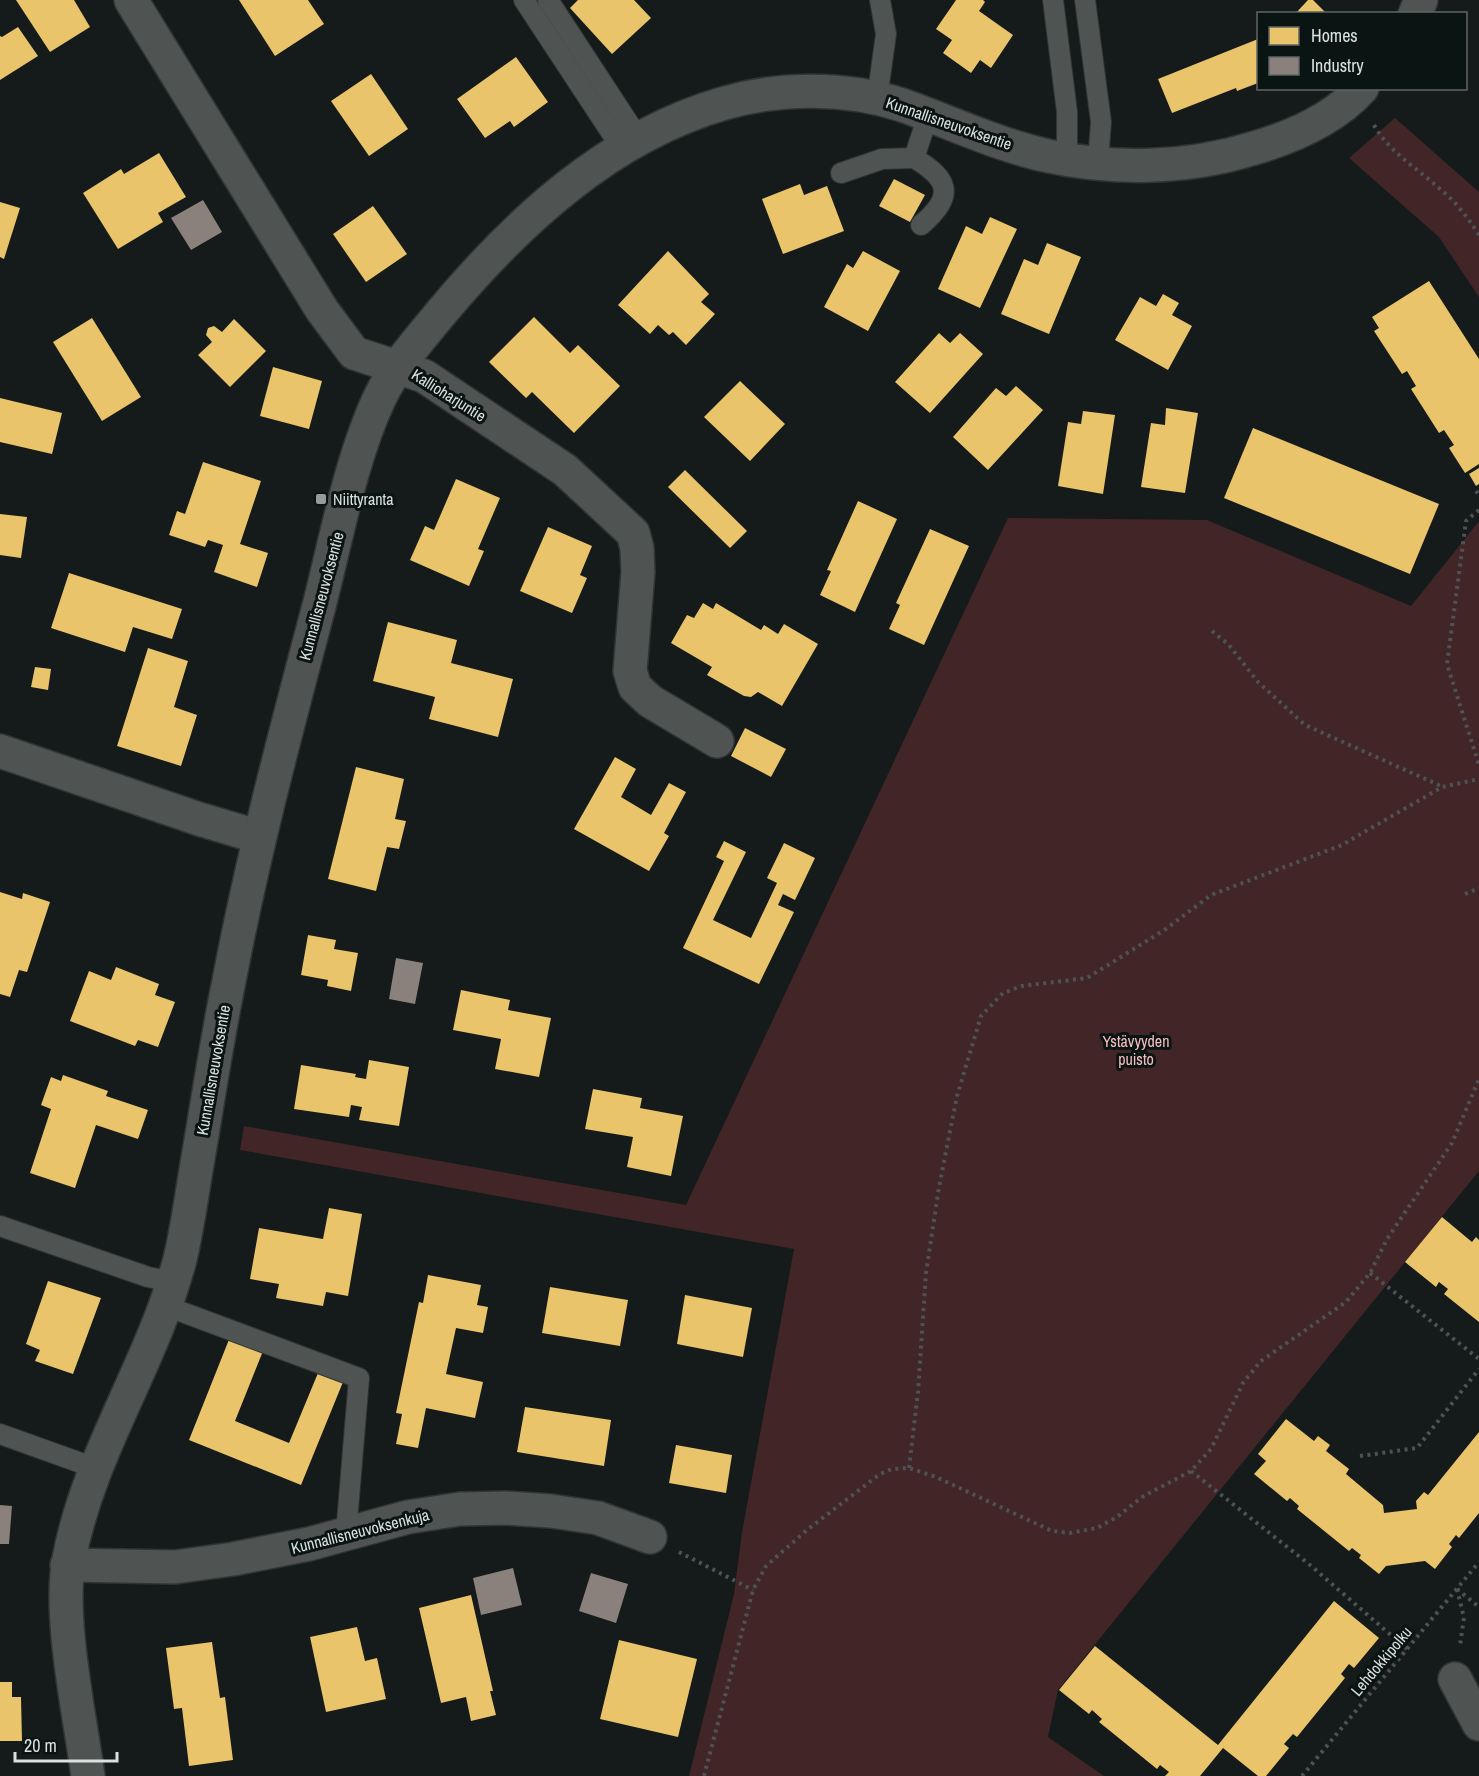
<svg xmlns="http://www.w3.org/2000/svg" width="1479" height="1776" viewBox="0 0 1479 1776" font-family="'Archivo Narrow',sans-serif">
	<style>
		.green { fill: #412527 }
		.homes { fill: #e9c46a }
		.industry { fill: #8a817c }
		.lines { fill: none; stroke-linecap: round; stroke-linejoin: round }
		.service-casing { stroke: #303434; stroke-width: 22 }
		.minor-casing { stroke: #303434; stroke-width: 36 }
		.tertiary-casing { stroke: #303434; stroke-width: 36 }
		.path { stroke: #4f5252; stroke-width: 4; stroke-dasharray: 3 4.5; stroke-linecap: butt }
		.service { stroke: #4f5352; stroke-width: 20 }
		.minor { stroke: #4f5352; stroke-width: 33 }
		.tertiary { stroke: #4f5352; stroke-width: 33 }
		.poi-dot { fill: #949b9a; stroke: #0a1413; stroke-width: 2 }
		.labels { text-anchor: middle; stroke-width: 6; stroke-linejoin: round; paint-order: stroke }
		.street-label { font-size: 16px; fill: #d9e0df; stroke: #0a1413 }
		.poi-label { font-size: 16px; fill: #d9e0df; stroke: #0a1413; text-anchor: start }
		.park-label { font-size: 16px; fill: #f7bebf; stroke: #0a1413 }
	</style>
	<rect width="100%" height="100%" fill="#151a1a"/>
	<g class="green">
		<path d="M1395,118L1479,192V297L1439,237L1349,158Z"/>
		<path d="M1008,518L1207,520L1411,606L1479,521V1171L1058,1690L1048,1737L1104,1776H689L734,1594L742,1532L794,1249L240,1150L244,1126L686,1205Z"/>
	</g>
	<g class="homes">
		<path d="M16,0H74L90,27L50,52Z"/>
		<path d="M239,0H308L324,24L275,56Z"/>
		<path d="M578,0H634L651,18L612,54L570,8Z"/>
		<path d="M956,0H983L985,2L979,11L1013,35L991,68L980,60L971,73L943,53L952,40L936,29Z"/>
		<path d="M1308,0H1313L1327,14H1295Z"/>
		<path d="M18,27L38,56L0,80V36L2,37Z"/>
		<path d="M1258,39V83L1237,91L1236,88L1172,113L1158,79Z"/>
		<path d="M516,57L548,102L514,127L510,121L485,138L457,99Z"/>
		<path d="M371,74L408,129L369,156L331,101Z"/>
		<path d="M159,153L186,197L158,213L163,222L118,249L83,193L121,169L124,174Z"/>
		<path d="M894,179L925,195L910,222L879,206Z"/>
		<path d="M800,184L804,195L827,186L844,231L783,254L762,199Z"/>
		<path d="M0,202L20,208L4,259L0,257Z"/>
		<path d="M373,206L407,254L366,282L333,234Z"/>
		<path d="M990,217L1017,229L980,308L938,289L966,226L982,234Z"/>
		<path d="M1047,243L1081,257L1049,334L1001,314L1024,259L1038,265Z"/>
		<path d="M668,251L709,294L701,302L715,314L686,345L673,332L669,335L658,325L650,334L618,305Z"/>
		<path d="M863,251L900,271L868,331L824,307L847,264L853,268Z"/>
		<path d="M1429,281L1479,359V464L1465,473L1449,448L1454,445L1444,430L1439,433L1411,389L1416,386L1407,371L1402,374L1374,331L1379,328L1372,317Z"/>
		<path d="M1163,294L1179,303L1172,315L1192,326L1168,370L1115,340L1140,297L1156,306Z"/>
		<path d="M534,317L570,353L578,345L620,386L574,433L532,392L526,398L489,362Z"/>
		<path d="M92,318L141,397L102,421L53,342Z"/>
		<path d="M234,319L266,351L230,387L198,355L212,342L206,335L208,328L214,326L222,332Z"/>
		<path d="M939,333L950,343L960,333L983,354L930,413L895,382Z"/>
		<path d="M273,367L322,381L309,429L260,416Z"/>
		<path d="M740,381L785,424L750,461L704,417Z"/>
		<path d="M1016,386L1043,410L988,470L953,437L996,388L1006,396Z"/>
		<path d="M0,398L62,413L52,454L0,442Z"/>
		<path d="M1166,408L1198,413L1185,493L1141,487L1151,423L1165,425Z"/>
		<path d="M1083,411L1115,415L1103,494L1058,486L1068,422L1081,424Z"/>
		<path d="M1253,428L1439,504L1410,574L1224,498Z"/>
		<path d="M203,462L261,481L240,544L268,553L257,587L214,572L223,545L208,540L205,547L169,535L177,511L185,514Z"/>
		<path d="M1479,468V484L1476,486L1469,474Z"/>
		<path d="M685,470L747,531L730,548L668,487Z"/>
		<path d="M456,479L500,498L478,549L484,551L469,586L410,560L425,526L434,530Z"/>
		<path d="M858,501L897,519L855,612L820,595L831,571L827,570Z"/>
		<path d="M0,514L27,517L21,558L0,555Z"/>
		<path d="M548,527L592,546L580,575L587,578L572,613L520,591Z"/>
		<path d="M930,529L969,546L924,645L889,629L900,605L896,603Z"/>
		<path d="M69,573L182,609L172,639L133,627L125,652L51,628Z"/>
		<path d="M703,603L713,609L716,603L761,630L764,625L778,634L784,624L818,644L782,706L758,692L751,697L744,696L707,675L712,667L671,643L687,615L694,618Z"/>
		<path d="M388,622L457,640L451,663L513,679L498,737L429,719L435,697L373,681Z"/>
		<path d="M148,648L188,661L174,707L197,715L181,766L117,746Z"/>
		<path d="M35,667L51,669L48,690L31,687Z"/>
		<path d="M745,728L786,749L771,777L731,756Z"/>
		<path d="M615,757L636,769L621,797L651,815L669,783L686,792L664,833L669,836L649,871L574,829Z"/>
		<path d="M356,767L404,779L395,819L406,821L399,849L387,847L376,891L328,879Z"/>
		<path d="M724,841L746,852L713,920L751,938L777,883L767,878L784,843L815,858L795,900L783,894L778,905L794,912L759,984L683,948L724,861L716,857Z"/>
		<path d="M0,892L22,899L23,893L50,902L27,972L19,970L10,997L0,994Z"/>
		<path d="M308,935L336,940L334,949L358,953L351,991L327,986L328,980L301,975Z"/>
		<path d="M116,967L159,984L155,995L175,1002L158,1047L138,1040L135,1046L70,1021L89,971L111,980Z"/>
		<path d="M461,990L510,1000L508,1010L551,1018L539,1077L495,1069L501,1039L453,1030Z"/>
		<path d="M369,1060L409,1067L399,1126L359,1120L362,1107L351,1105L349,1117L294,1109L301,1065L356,1074L355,1077L366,1079Z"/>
		<path d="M63,1075L108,1091L106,1096L148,1110L138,1139L96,1125L75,1188L30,1173L51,1109L41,1105L51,1077L61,1081Z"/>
		<path d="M593,1089L642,1098L640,1108L683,1116L671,1176L627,1167L633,1137L585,1129Z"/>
		<path d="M329,1208L362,1214L348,1296L326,1292L323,1306L276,1298L279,1284L250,1279L259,1228L323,1239Z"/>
		<path d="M1442,1217L1472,1242L1476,1237L1479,1240V1322L1444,1294L1448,1289L1439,1282L1436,1287L1405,1262Z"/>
		<path d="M428,1275L481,1285L477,1305L488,1307L483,1333L456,1328L446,1374L483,1382L475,1418L426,1408L418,1448L396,1444L402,1414L396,1413L419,1302L423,1303Z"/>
		<path d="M48,1281L101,1298L73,1374L35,1361L40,1350L26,1344Z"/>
		<path d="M550,1287L628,1300L620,1346L542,1333Z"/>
		<path d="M685,1295L752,1308L743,1357L677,1344Z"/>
		<path d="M230,1337L263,1351L235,1421L289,1443L318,1373L343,1382L301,1485L189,1440Z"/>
		<path d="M525,1407L611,1420L604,1466L517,1452Z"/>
		<path d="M1286,1419L1314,1441L1318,1436L1330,1445L1326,1451L1349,1469L1346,1474L1383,1505L1384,1513L1417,1509L1416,1501L1424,1492L1428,1495L1479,1432V1513L1459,1538L1456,1535L1449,1544L1452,1547L1435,1569L1425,1561L1386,1566L1379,1574L1359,1558L1361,1555L1352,1548L1349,1551L1297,1509L1299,1506L1290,1498L1287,1501L1254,1474L1266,1461L1258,1454Z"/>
		<path d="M676,1445L732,1455L726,1493L669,1483Z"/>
		<path d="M471,1595L493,1691H490L496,1715L471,1721L466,1697L441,1703L419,1608Z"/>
		<path d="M1334,1601L1379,1638L1354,1668L1349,1664L1341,1674L1345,1678L1297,1737L1293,1734L1284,1744L1289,1748L1266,1776H1258L1223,1748L1200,1776H1165L1169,1772L1160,1765L1157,1769L1099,1722L1102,1719L1092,1710L1089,1714L1059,1690L1095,1646L1218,1745Z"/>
		<path d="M357,1627L365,1661L377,1658L386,1699L326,1712L310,1637Z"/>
		<path d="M619,1640L697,1659L678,1737L600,1719Z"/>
		<path d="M212,1642L220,1698L225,1697L233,1760L189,1766L182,1708L174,1709L166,1648Z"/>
		<path d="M0,1682H12V1697H21L22,1741H0Z"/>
	</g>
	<g class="industry">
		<path d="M203,200L222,232L191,250L171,218Z"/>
		<path d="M396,958L423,963L415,1004L389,999Z"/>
		<path d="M0,1505L12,1506L9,1544H0Z"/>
		<path d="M513,1568L522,1605L481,1615L473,1578Z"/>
		<path d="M591,1573L628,1584L616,1623L579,1611Z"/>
	</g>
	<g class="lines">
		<g class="service-casing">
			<g id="service">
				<path d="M524,0L622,149"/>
				<path d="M548,0L639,139"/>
				<path d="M1053,0L1067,112V158"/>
				<path d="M1085,0L1101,122L1098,162"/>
				<path d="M877,99L886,34L880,0"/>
				<path d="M841,173L882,159L914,158"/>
				<path d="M921,225C954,197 951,180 914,158L928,116"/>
				<path d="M0,1226L148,1277L173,1282"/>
				<path d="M166,1306L359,1378L346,1534"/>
				<path d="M0,1434L95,1468"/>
			</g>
		</g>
		<g class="minor-casing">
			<g id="minor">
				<path d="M131,0L322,310L354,353L424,376L565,470L633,533L637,548L638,572L630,671L635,687L650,701L717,741"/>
				<path d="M0,751L199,819L259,837"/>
				<path d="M67,1565L175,1567L233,1559L309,1544L408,1517L460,1509L506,1508L551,1511L598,1518L650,1537"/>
				<path d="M1455,1679L1479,1724"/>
			</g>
		</g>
		<g class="tertiary-casing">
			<g id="tertiary">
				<path d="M1415,14L1421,0"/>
				<path d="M88,1776C80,1717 58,1616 69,1559C89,1452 153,1363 180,1259C187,1230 191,1200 196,1170C207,1107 216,1044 229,981C253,854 286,731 319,606C336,540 351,458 380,397C395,366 419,340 440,314C516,223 609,136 725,103C780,87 847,87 902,105C950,122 998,145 1048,156C1114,170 1186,169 1251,149C1290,138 1334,119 1362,88"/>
			</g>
		</g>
		<g class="path">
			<path d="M1374,125C1389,152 1417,168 1440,189C1456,202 1468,218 1479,235"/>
			<path d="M1476,491L1479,495"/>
			<path d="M1479,510L1466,521L1447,664L1479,765"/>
			<path d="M1212,631L1229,645L1258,682L1305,725L1441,786"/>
			<path d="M1465,894L1479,888"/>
			<path d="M1370,1273L1479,1359"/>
			<path d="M1360,1456L1417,1448L1479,1369"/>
			<path d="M909,1468L918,1392L926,1273L939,1187L957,1096L981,1016L1003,993L1022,986L1087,978L1166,929L1211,895L1342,845L1442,787L1479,779"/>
			<path d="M1191,1471L1310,1565L1407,1649"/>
			<path d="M679,1552L753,1590"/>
			<path d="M1457,1589L1464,1618L1460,1645"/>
			<path d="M1457,1589L1479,1607"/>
			<path d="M704,1776L753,1590L766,1566L807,1530L880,1474L892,1469L909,1468L936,1477L1052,1531L1070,1533L1097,1528L1117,1517L1142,1497L1191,1471L1211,1449L1243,1383L1261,1361L1346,1302L1370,1273L1387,1239L1452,1143L1479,1079"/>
			<path d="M1302,1776L1479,1562"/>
		</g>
		<use href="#service" class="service"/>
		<use href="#minor" class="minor"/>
		<use href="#tertiary" class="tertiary"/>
	</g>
	<rect class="poi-dot" x="315" y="493" width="12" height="12" rx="3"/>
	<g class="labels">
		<g class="street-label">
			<text transform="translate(949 123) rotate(19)" y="6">Kunnallisneuvoksentie</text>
			<text transform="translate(449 395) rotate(32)" y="6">Kallioharjuntie</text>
			<text transform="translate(321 596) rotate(-75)" y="6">Kunnallisneuvoksentie</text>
			<text transform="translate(213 1070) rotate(-80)" y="6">Kunnallisneuvoksentie</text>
			<text transform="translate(360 1531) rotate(-14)" y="6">Kunnallisneuvoksenkuja</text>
			<text transform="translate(1381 1661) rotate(-50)" y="6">Lehdokkipolku</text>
		</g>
		<g class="poi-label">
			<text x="333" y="505">Niittyranta</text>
		</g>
		<g class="park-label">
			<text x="1136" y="1047">Ystävyyden<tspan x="1136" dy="18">puisto</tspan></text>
		</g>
	</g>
	<rect x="1257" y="12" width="210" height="78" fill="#0a1413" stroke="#5d6665" stroke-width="1.5"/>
	<rect x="1269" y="27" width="30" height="18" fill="#e9c46a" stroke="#5d6665" stroke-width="1.5"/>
	<text x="1311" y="42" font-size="18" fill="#d9e0df">Homes</text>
	<rect x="1269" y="57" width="30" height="18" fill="#8a817c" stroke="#5d6665" stroke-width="1.5"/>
	<text x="1311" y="72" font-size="18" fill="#d9e0df">Industry</text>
	<path d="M15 1752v9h102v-9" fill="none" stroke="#d9e0df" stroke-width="3"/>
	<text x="24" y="1752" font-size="18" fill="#d9e0df" stroke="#0a1413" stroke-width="4.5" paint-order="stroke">20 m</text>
</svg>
